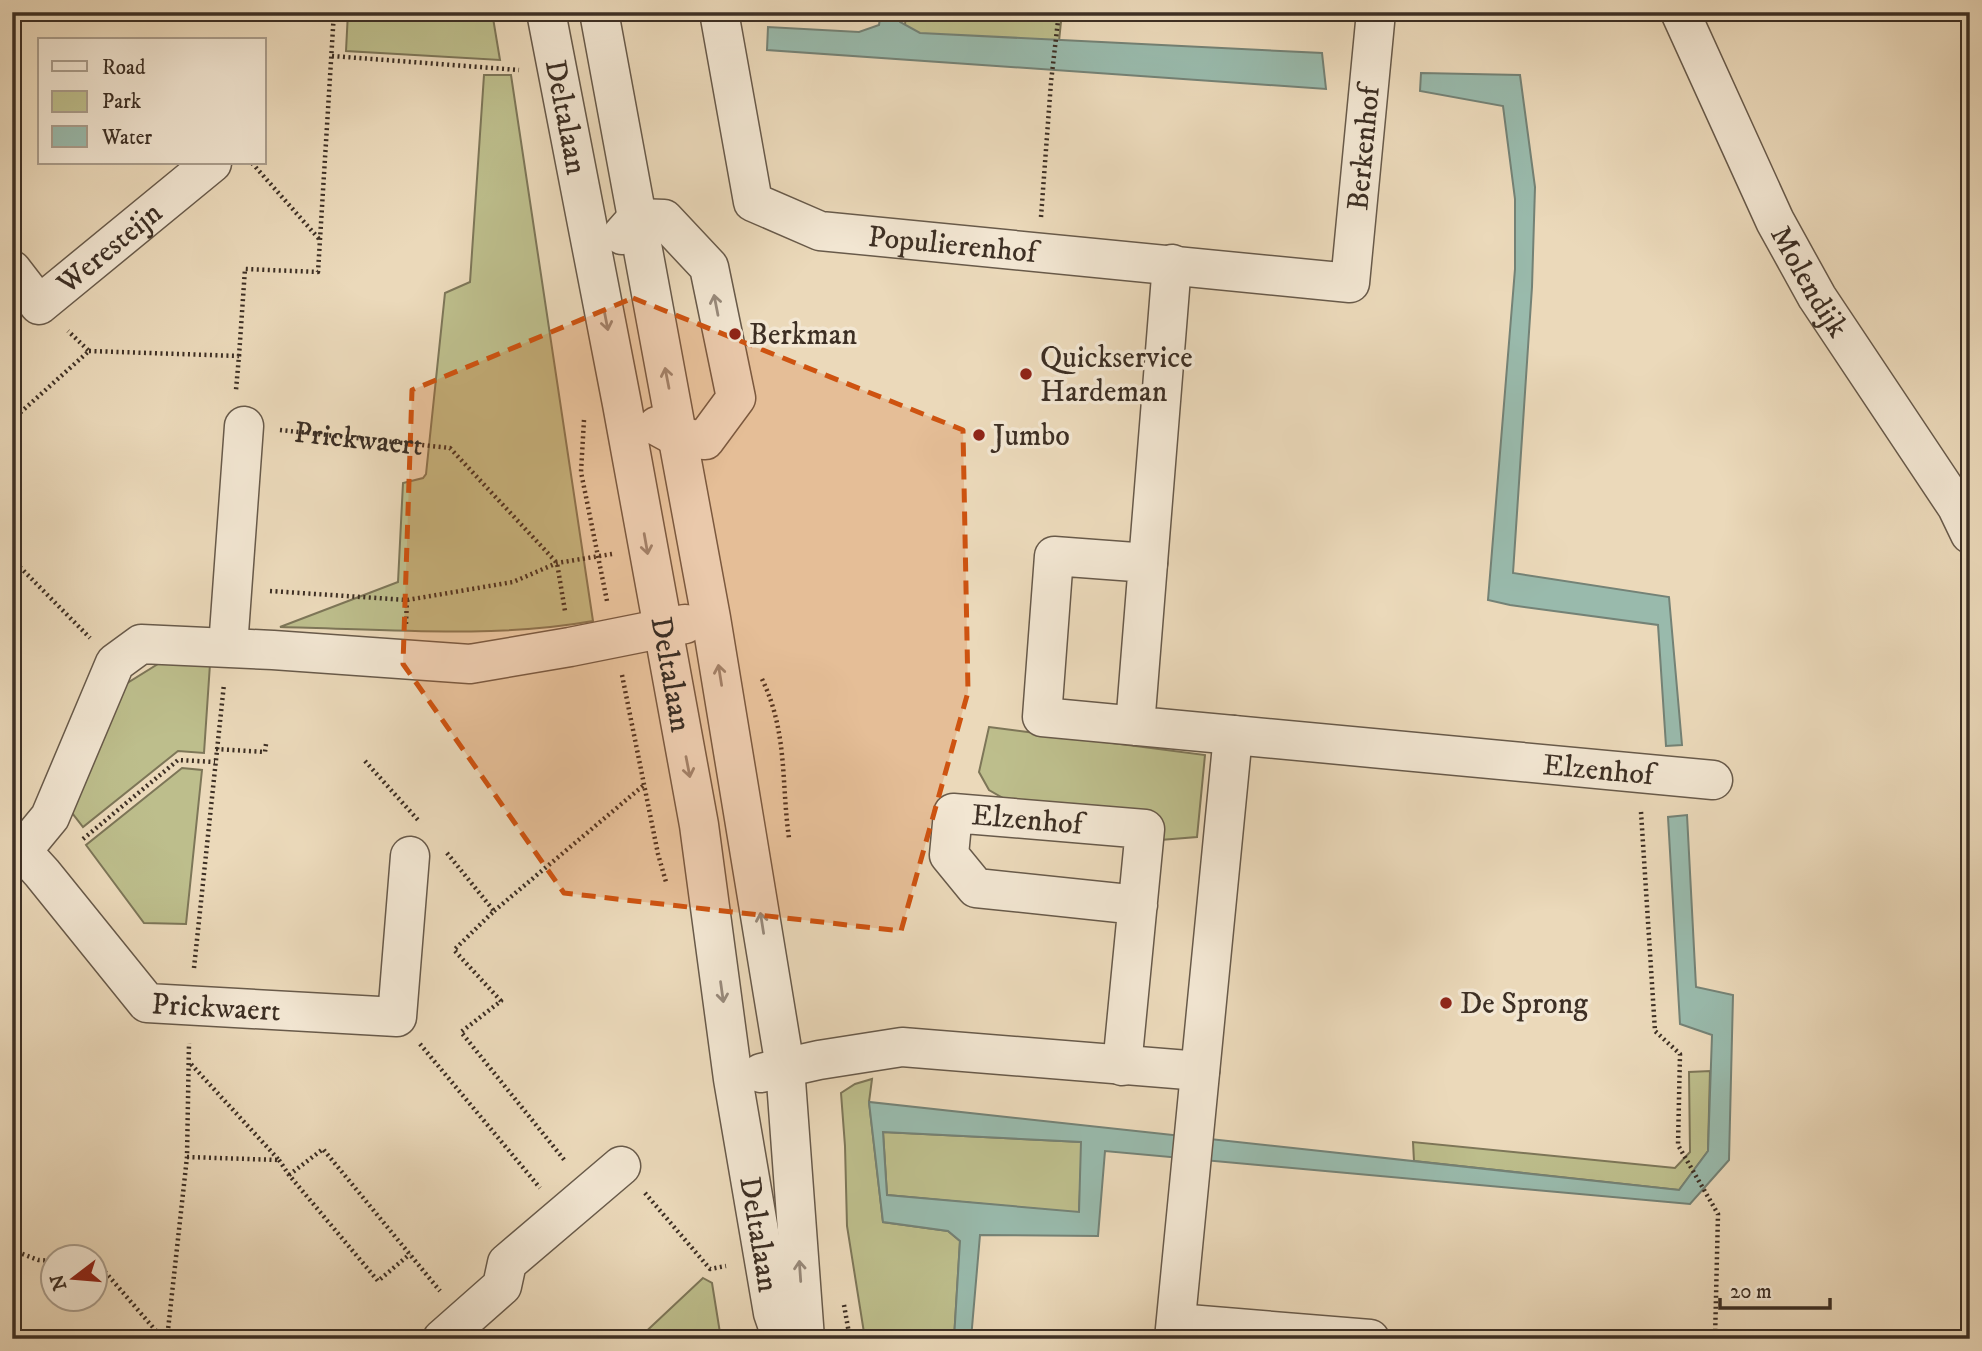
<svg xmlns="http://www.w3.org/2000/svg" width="1982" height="1351" viewBox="0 0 1982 1351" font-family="'IM FELL DW Pica',serif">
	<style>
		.green { fill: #bdbe8c; stroke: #7d7658; stroke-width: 2 }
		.water { fill: #99baac; stroke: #748276; stroke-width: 2; fill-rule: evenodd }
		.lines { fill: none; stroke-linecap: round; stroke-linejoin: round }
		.minor-casing { stroke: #685a4a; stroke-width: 41 }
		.path { stroke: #3d2f24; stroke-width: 4.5; stroke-dasharray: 2 3.5; stroke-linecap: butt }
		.minor { stroke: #f2e6d2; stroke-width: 38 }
		.oneway { stroke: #988a7b }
		.marked { fill: #ce5310; fill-opacity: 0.2; stroke: #ce5310; stroke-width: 5; stroke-dasharray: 14 9; stroke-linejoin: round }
		.poi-dot { fill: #8f2418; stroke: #f2e6d2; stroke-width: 2.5 }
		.labels { text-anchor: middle; stroke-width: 7; stroke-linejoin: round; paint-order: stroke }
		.street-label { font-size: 30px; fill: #3d2f24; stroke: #f2e6d2 }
		.poi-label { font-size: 30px; fill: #3d2f24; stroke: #f2e6d2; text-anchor: start }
	</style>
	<rect width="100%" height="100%" fill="#ebd9ba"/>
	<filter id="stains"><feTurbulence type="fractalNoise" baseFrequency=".00286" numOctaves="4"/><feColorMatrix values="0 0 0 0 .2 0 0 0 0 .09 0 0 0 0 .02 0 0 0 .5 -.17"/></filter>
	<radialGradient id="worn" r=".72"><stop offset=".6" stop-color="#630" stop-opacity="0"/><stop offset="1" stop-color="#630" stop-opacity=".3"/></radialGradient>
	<g class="green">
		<path d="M348,12H492L500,60L346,51Z"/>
		<path d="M906,12H1062L1058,51L904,38Z"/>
		<path d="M484,75H511L593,621C493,639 381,629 280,627L398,582L403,483L423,478L426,474L445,293L470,282Z"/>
		<path d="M158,664H210L204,753L178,751L83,827L66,805L121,687Z"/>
		<path d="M989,727L1205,755L1197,837L1160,840L1017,806L989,790L979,772Z"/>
		<path d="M182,768L202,770L186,924L144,923L86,845Z"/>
		<path d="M1710,1071L1708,1151L1679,1190L1414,1161L1413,1142L1675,1168L1690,1152L1689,1072Z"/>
		<path d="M872,1079L869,1102L883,1222L948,1231L960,1241L954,1339H865L847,1226L845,1146L841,1093L855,1084Z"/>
		<path d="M883,1132L1082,1142L1079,1213L887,1195Z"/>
		<path d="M703,1278L712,1283L721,1339H638Z"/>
	</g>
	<g class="water">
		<path d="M881,12H900V22L920,33L1322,53L1326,89L767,50L768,27L859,32L879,25Z"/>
		<path d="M1421,73L1520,75L1535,187L1532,287L1513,573L1669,597L1682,745L1666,746L1658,625L1510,605L1488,600L1515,269V199L1503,106L1420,91Z"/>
		<path d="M1687,815L1696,987L1733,995L1729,1160L1690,1204L1105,1151L1098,1236L980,1235L971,1339H954L960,1241L948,1231L883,1222L869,1102L1679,1190L1708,1151L1712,1035L1680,1024L1668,817ZM883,1132L1081,1142L1079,1212L887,1195Z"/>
	</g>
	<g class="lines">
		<g class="minor-casing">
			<g id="minor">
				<path id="s2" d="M546,12L622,404L699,825L733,1079L773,1313L782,1339"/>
				<path d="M599,12L711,618L785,1067L805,1339"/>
				<path id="s3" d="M719,12L753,202L820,231L1350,283L1376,12"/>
				<path id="s4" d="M1680,12L1775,221L1817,297L1957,507L1970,534"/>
				<path d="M622,235L637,218L664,219L709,267L736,398L705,440L679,438L657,426"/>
				<path id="s5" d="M12,270L39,305L212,163"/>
				<path d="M1148,563L1172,264"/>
				<path d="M228,647L244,426"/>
				<path id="s6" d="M1135,726L1148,563L1054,556L1042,717C1266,738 1489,759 1713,780"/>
				<path id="s7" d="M22,851L42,873L147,1003L397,1017L410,856"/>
				<path d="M12,858L22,851L50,817L115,663L141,644L273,650L470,664L570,647L685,624"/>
				<path d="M1122,1066L1145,829L953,813L949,855L976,888L1138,905"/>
				<path d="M761,1073L819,1060L902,1047L1200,1071"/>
				<path d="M1176,1323L1370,1339"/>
				<path d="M442,1339L502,1286L507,1263L621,1166"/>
				<path d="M1174,1339L1233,735"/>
			</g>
		</g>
		<g class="path">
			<path d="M332,56L519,70"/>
			<path d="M252,163L320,240"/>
			<path d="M1041,217L1051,82L1059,12"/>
			<path d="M89,351L239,356L236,390"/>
			<path d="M239,356L245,269L318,272L334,12"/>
			<path d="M12,420L89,351L68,331"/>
			<path d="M584,420L581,472L607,601"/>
			<path id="s1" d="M280,430L450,448L557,563L565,611"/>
			<path d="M12,559L90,638"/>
			<path d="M270,591L407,600L513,582L557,563L612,554"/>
			<path d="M406,624L407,600"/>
			<path d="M622,675L658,854L666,882"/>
			<path d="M762,679C788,733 781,782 789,838"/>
			<path d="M216,749L265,752L266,744"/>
			<path d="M365,761L418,820"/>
			<path d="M1641,812L1655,1031L1680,1054L1678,1145L1718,1214L1715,1339"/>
			<path d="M83,839L178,760L215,762"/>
			<path d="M447,853L494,911L454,950L501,1001L461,1032L566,1162"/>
			<path d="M494,911L644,785"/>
			<path d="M194,968L224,684"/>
			<path d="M420,1044L540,1188"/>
			<path d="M187,1157L279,1160L190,1063"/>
			<path d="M279,1160L289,1175L378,1281L410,1254"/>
			<path d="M289,1175L323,1149L440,1291"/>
			<path d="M645,1193L710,1269L726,1266"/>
			<path d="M12,1250L38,1260L52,1261"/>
			<path d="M94,1259L163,1339"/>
			<path d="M844,1305L850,1339"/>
			<path d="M167,1339L187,1157L189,1043"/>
		</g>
		<use href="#minor" class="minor"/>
	</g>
	<defs><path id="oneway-shaft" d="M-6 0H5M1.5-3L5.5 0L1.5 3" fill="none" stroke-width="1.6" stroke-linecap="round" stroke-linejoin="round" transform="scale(1.75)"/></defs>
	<g class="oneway">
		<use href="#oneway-shaft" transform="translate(716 305) rotate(-101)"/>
		<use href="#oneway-shaft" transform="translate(606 320) rotate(79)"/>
		<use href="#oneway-shaft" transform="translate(667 378) rotate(-101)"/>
		<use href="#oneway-shaft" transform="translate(646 544) rotate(80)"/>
		<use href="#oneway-shaft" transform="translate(720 675) rotate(-99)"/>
		<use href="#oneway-shaft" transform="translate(688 767) rotate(79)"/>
		<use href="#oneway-shaft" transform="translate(762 923) rotate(-99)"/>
		<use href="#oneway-shaft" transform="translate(722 992) rotate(82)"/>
		<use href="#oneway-shaft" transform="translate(800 1271) rotate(-94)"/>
	</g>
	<path class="marked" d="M633,298L963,430L968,692L901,931L564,893L403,664L412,390Z"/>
	<g class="poi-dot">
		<circle cx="735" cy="334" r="7"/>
		<circle cx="1026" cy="374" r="7"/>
		<circle cx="979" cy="435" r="7"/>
		<circle cx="1446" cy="1003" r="7"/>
	</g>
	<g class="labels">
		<g class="street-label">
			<text dy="10" stroke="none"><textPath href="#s2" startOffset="107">Deltalaan</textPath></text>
			<text dy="10" stroke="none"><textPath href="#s3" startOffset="934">Berkenhof</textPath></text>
			<text dy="10" stroke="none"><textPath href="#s3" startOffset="399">Populierenhof</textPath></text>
			<text dy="10" stroke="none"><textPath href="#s5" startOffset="135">Weresteijn</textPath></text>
			<text dy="10" stroke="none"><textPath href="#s4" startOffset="299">Molendijk</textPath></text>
			<text dy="10" stroke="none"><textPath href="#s1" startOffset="79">Prickwaert</textPath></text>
			<text dy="10" stroke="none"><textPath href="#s2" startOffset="674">Deltalaan</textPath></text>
			<text dy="10" stroke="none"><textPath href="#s6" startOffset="978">Elzenhof</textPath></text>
			<text transform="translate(1027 819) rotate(5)" y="10">Elzenhof</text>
			<text dy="10" stroke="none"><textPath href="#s7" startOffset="266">Prickwaert</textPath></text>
			<text dy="10" stroke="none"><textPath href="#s2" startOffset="1241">Deltalaan</textPath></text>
		</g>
		<g class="poi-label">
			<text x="749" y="344">Berkman</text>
			<text x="1040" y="367">Quickservice<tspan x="1040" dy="34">Hardeman</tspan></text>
			<text x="993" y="445">Jumbo</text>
			<text x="1460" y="1013">De Sprong</text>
		</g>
	</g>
	<rect width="1982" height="1351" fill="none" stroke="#ebd9ba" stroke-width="42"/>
	<rect x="14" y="14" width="1954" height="1323" fill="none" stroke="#3d2f24" stroke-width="3.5"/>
	<rect x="21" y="21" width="1940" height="1309" fill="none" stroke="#3d2f24" stroke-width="2"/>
	<rect x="38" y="38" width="228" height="126" fill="#f2e6d2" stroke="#aa9d8c" stroke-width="2"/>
	<rect x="52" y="61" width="35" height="10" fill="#f2e6d2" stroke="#aa9d8c" stroke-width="2"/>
	<text x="102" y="74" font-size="21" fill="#3d2f24">Road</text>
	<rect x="52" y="91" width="35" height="21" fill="#bdbe8c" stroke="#aa9d8c" stroke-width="2"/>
	<text x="102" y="108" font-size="21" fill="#3d2f24">Park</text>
	<rect x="52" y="126" width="35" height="21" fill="#99baac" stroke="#aa9d8c" stroke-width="2"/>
	<text x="102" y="144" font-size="21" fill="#3d2f24">Water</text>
	<g transform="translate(74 1278) rotate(254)"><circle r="33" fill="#f2e6d2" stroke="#aa9d8c" stroke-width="2"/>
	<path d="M0-5L12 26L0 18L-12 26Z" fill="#8f2418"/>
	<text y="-10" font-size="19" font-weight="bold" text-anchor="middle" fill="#3d2f24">N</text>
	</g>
	<path d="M1720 1298v10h110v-10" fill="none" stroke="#3d2f24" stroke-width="3.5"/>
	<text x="1730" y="1298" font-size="21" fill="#3d2f24" stroke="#f2e6d2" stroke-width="5" paint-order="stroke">20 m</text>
	<rect width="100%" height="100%" filter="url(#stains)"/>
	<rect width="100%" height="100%" fill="url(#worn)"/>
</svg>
